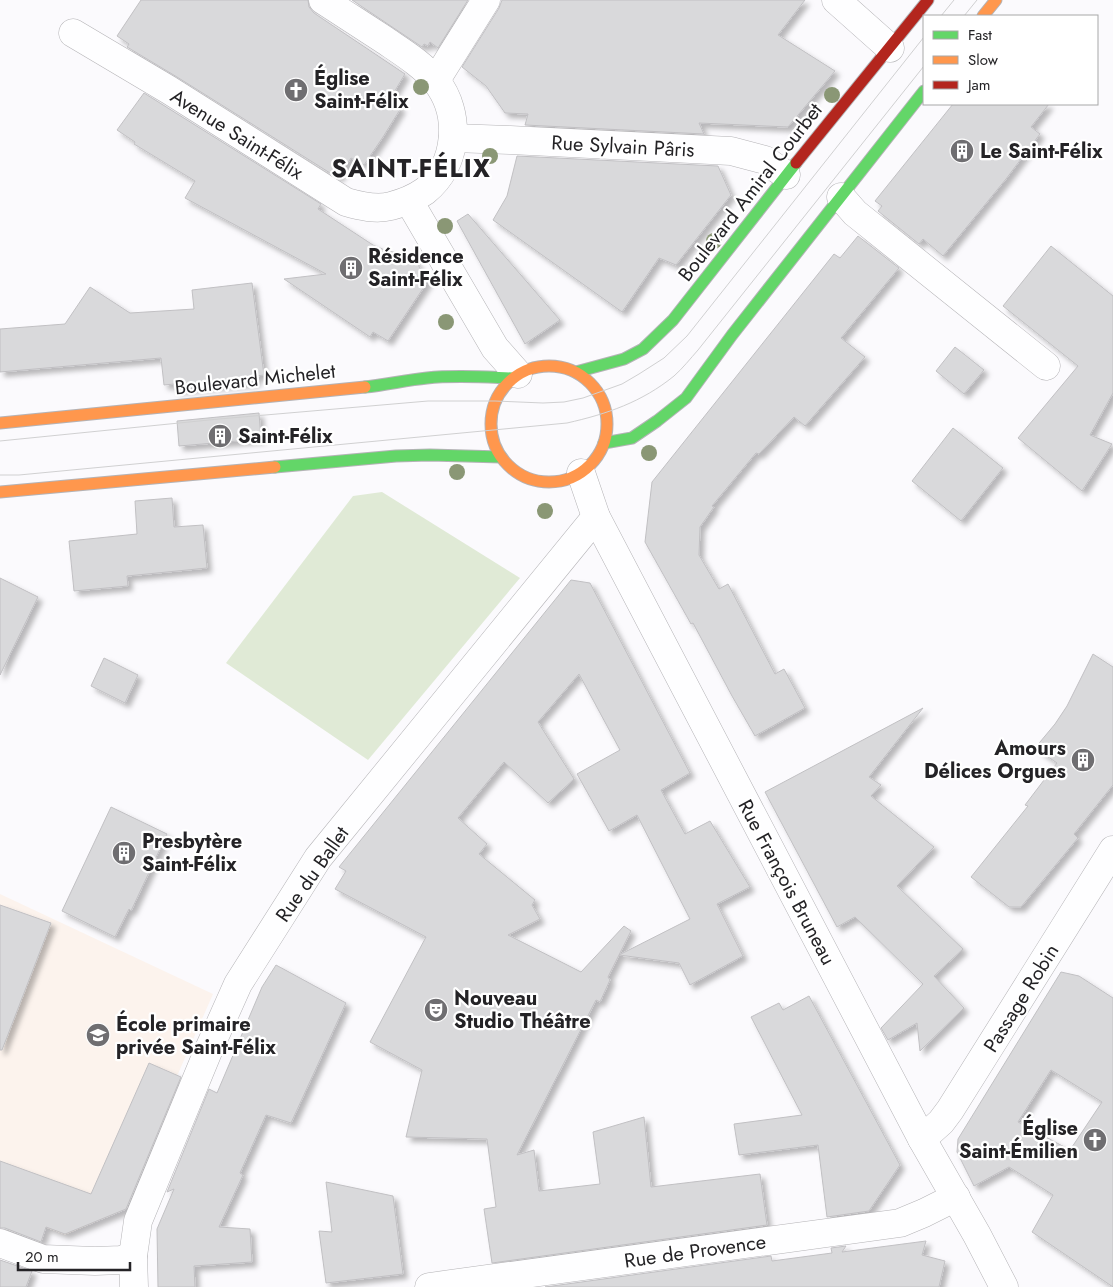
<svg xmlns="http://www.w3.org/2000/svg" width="1113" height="1287" viewBox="0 0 1113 1287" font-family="Jost,sans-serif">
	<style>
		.education { fill: #fcf3ed }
		.green { fill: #e0ead6 }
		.building { fill: #d9d9db; stroke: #c1c0c3; fill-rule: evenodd; filter: url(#shadow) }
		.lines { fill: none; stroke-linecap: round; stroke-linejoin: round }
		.street-casing { stroke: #b4b3b6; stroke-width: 29 }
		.fast-casing { stroke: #b4b3b6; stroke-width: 13 }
		.slow-casing { stroke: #b4b3b6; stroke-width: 13 }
		.jam-casing { stroke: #b4b3b6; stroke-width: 13 }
		.street { stroke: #fefeff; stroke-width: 28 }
		.fast { stroke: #63d668; stroke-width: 11 }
		.slow { stroke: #ff974d; stroke-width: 11 }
		.jam { stroke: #b3261e; stroke-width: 11 }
		.tram { stroke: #d0d0d1; stroke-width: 1 }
		.tree { fill: #8a9775 }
		.labels { text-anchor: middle; stroke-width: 4.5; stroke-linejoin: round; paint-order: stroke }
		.poi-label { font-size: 20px; font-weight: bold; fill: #242326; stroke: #fff; text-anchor: start }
		.street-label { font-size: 20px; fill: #242326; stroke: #fff }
		.district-label { font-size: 25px; font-weight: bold; letter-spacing: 1px; fill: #242326; stroke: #fff }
	</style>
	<defs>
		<filter id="shadow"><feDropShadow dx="4.5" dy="4.5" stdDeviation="2.5" flood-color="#0004"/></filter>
	</defs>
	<rect width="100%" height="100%" fill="#fbfafd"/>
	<path class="education" d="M0,894L213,994L117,1213L65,1235L0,1210Z"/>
	<path class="green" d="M382,492L520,578L368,760L226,663L353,496Z"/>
	<g class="building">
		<path d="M141,0H308L309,7L314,13L405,74L390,99L401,108L383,137L364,165L351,158L338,178L177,77L127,47L129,44L117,36Z"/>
		<path d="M352,0H468L438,48L430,42L428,46L424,44L422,47Z"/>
		<path d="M502,0H805L778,35L835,71L788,127L699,123L704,134L525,125L528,114L505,113L486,86L462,67L499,8Z"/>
		<path d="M144,93L321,204L318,209L373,245L387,251L412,255L428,281L388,341L373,332L370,337L284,279L326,274L185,198L195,181L134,144L135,142L117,130Z"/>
		<path d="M953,104H1049L1031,127L1040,134L1006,179L943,256L923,239L919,244L878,211L882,206L875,201Z"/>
		<path d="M517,156L718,166L731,195L676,265L659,258L622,312L493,220L507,196Z"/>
		<path d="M468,214L560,320L525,344L457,221Z"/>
		<path d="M858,236L899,268L841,338L865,357L805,426L794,417L759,454L756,453L712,506L714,507L700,527L699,555L719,589L728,584L775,674L784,669L805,708L755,736L732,696L693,623L691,624L645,542L652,482L834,254L840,258Z"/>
		<path d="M1051,246L1113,296V393L1090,435L1112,444L1082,491L1018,438L1078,366L1003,306Z"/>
		<path d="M252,283L264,375L256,376V382L174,390V384L164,385L161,358L0,372V329L65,324L90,287L130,313L194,309L192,290Z"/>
		<path d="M955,347L984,370L964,394L936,371Z"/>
		<path d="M259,413L261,439L179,446L177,421Z"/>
		<path d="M953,428L1003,468L961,521L912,481Z"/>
		<path d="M172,498L174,527L203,525L207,568L127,576L128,586L74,591L69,541L137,534L135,501Z"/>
		<path d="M0,578L38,597L0,675Z"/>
		<path d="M571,580L590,583L690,773L661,790L685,834L710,821L750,887L717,904L743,956L690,985L679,963L619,955L608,977L610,980L600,1002L596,1000L517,1155L534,1150L539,1191L600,1184L593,1132L644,1117L651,1187L760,1174L767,1225L492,1263L484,1209L496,1207L487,1139L406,1137L422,1070L370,1042L426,937L335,889L346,871L339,867ZM579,674L620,750L577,774L609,831L637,815L690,919L619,955L631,931L624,926L581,972L508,935L540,919L532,905L535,900L479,854L487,844L458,818L504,762L548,803L574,779L538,722Z"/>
		<path d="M1093,654L1113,667V785L1074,834L1078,838L1021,907H1009L971,877L1028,806L1025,805L1057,763L1035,748L1055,724L1067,706Z"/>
		<path d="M104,658L138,675L125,703L91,686Z"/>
		<path d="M923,708L869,777L881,785L871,796L934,847L897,886L963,949L934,976L964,1008L920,1051L917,1023L888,1040L881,1028L923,984L855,917L837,927L765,792Z"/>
		<path d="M111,807L167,834L131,911L129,909L115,937L62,911Z"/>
		<path d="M0,905L51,923L2,1050H0Z"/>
		<path d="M276,965L346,1003L291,1123L266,1115L240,1173L243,1175L219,1227L250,1229L252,1262L194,1266L195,1287H158L157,1229L174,1189L167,1192L209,1089L217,1093L262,987Z"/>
		<path d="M1061,972L1079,976L1113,998V1287L1032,1232L1053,1195L1009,1167L974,1186L957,1152L958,1139ZM1051,1070L1102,1102L1070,1150L1018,1122Z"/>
		<path d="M809,996L900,1165L869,1211L827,1217L818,1145L739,1155L734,1124L802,1115L751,1017L779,1003L783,1010Z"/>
		<path d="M149,1063L181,1077L126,1209L65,1234L46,1227L41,1242L5,1228H0V1161L91,1194Z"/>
		<path d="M326,1182L393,1196L403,1274L326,1283L319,1231L332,1232Z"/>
		<path d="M926,1241L922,1255L945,1261L939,1287H545L771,1256L772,1261L832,1253L831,1248L846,1246L842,1252Z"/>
		<path d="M0,1260L32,1271L26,1287H0Z"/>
	</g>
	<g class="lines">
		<g class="street-casing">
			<g id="street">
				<path d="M836,0L890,48"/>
				<path d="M73,33L169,90L346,202C360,206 376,210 391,206C403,203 415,198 425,191C458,165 462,114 436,81C422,64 402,52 383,39C363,26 343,13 323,0"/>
				<path d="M436,80L486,0"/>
				<path d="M453,138L510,140L731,151L765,160L786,175"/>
				<path d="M841,197L855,213L1046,366"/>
				<path d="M409,201L495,348L518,374"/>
				<path d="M581,473L596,517L922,1139L977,1235L1004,1287"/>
				<path d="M922,1139L941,1122L950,1110L1113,850"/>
				<path d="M0,1243L43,1259L95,1261L121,1260L133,1256"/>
				<path d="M134,1287L133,1256L138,1221L209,1049L238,984L318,858L596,517"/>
				<path d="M429,1287L900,1223L924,1213L956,1197"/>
			</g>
		</g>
		<g class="fast-casing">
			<g id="fast">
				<path d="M576,372L624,359L643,349L673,320L796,163"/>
				<path d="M365,387C386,385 406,380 427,378C455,375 484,377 513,378"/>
				<path d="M604,443L632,438L657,421L686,398L732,335L924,91"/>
				<path d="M275,467L396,456L430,455L501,457"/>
			</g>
		</g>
		<g class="slow-casing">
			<g id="slow">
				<path d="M983,16L996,0"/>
				<circle cx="549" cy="424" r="58"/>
				<path d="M0,423L365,387"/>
				<path d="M0,492L275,467"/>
			</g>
		</g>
		<g class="jam-casing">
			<path id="jam" d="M796,163L928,0"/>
		</g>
		<use href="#street" class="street"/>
		<use href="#fast" class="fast"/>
		<use href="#slow" class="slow"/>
		<use href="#jam" class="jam"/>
		<g class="tram">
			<path d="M941,16L954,0"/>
			<path d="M964,16L977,0"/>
			<path d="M0,441L219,419L428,401H495L543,403L564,402L583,398L622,384L639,374L664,358L687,336L924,37"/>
			<path d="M0,475H19L567,423C607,414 642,402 674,376C683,368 690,359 698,350L924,66"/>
		</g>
	</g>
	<g class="tree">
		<circle cx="421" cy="87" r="8"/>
		<circle cx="832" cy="95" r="8"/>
		<circle cx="490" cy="156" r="8"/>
		<circle cx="445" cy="226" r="8"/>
		<circle cx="714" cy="241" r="8"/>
		<circle cx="446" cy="322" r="8"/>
		<circle cx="649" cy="453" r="8"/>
		<circle cx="457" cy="472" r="8"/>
		<circle cx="545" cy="511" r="8"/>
	</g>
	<defs>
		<g id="church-disc" transform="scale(1.25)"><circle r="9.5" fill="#6f6e71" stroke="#fff"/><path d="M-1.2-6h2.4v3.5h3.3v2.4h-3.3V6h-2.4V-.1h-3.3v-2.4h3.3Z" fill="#fff"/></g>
		<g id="building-disc" transform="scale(1.25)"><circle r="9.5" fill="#6f6e71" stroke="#fff"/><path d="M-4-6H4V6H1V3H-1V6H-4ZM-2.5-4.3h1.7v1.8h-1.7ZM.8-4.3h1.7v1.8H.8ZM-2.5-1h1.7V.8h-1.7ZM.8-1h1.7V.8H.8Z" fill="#fff"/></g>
		<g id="theatre-disc" transform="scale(1.25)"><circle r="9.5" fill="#6f6e71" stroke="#fff"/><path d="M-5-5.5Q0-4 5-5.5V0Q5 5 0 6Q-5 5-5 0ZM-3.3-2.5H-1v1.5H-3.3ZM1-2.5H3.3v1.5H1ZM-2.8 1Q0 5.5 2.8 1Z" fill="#fff"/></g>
		<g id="school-disc" transform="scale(1.25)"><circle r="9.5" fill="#6f6e71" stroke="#fff"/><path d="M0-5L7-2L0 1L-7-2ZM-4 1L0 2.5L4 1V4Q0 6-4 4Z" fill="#fff"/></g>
	</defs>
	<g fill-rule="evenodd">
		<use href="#church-disc" x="296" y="90"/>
		<use href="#building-disc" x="962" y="151"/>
		<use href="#building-disc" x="351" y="268"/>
		<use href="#building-disc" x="220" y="436"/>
		<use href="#building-disc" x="1083" y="760"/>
		<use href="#building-disc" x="124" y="853"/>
		<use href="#theatre-disc" x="436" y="1010"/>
		<use href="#school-disc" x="98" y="1035"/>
		<use href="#church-disc" x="1095" y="1140"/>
	</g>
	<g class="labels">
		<g class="poi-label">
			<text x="314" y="85">Église<tspan x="314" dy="23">Saint-Félix</tspan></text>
			<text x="980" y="158">Le Saint-Félix</text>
			<text x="368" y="263">Résidence<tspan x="368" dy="23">Saint-Félix</tspan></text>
			<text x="238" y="443">Saint-Félix</text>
			<text x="1066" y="755" text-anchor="end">Amours<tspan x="1066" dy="23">Délices Orgues</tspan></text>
			<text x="142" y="848">Presbytère<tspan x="142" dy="23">Saint-Félix</tspan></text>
			<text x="454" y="1005">Nouveau<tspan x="454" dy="23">Studio Théâtre</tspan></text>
			<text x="116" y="1031">École primaire<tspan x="116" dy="23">privée Saint-Félix</tspan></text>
			<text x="1078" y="1135" text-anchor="end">Église<tspan x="1078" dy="23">Saint-Émilien</tspan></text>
		</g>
		<g class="street-label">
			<text transform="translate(237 134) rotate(32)" y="7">Avenue Saint-Félix</text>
			<text transform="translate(623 146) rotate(3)" y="7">Rue Sylvain Pâris</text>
			<text transform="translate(750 192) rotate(-52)" y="7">Boulevard Amiral Courbet</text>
			<text transform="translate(255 379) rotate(-6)" y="7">Boulevard Michelet</text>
			<text transform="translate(312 874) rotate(-55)" y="7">Rue du Ballet</text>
			<text transform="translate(787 882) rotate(62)" y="7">Rue François Bruneau</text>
			<text transform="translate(1021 998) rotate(-58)" y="7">Passage Robin</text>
			<text transform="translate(695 1251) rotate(-8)" y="7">Rue de Provence</text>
		</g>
		<g class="district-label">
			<text x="411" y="177">SAINT-FÉLIX</text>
		</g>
	</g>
	<rect x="923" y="15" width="175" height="90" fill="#ffffff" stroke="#a7a7a8"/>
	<rect x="933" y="31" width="25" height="8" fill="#63d668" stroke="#a7a7a8"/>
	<text x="968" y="40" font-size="15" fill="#242326">Fast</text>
	<rect x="933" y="56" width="25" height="8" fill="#ff974d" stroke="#a7a7a8"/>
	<text x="968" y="65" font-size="15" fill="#242326">Slow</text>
	<rect x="933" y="81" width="25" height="8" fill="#b3261e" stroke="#a7a7a8"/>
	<text x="968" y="90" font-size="15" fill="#242326">Jam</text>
	<path d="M18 1262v8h112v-8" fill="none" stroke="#242326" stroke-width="2.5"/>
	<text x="25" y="1262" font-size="15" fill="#242326" stroke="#ffffff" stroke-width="4" paint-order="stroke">20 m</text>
</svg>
